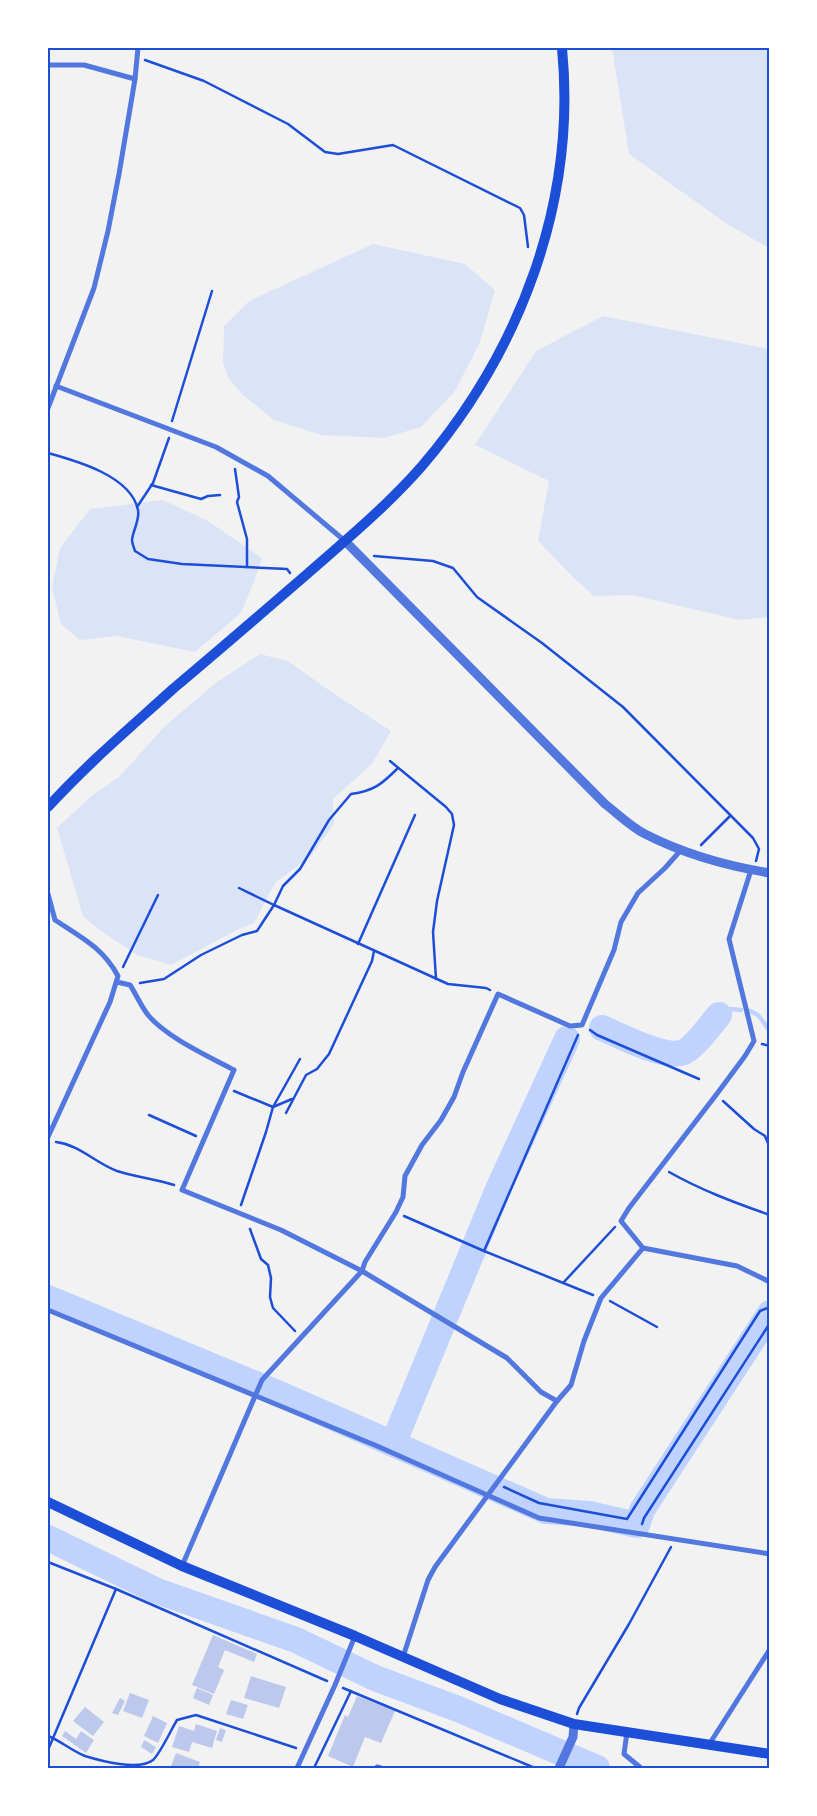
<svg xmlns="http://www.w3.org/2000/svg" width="817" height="1816" viewBox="0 0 817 1816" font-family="Mulish,sans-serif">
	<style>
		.green { fill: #dbe4f7 }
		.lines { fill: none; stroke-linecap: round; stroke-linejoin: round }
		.stream { stroke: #bfd3fe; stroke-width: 4.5 }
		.river { stroke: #bfd3fe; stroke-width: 26 }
		.building { fill: #bdc9ec }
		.path { stroke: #1d4ed8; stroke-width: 2.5 }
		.minor { stroke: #5277de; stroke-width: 5 }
		.tertiary { stroke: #5277de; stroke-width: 9 }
		.secondary { stroke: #1d4ed8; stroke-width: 10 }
		.neatline { fill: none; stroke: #1d4ed8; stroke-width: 2 }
	</style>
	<rect width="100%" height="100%" fill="#f2f2f2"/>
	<g class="green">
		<path d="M612,48H769V248L727,224L629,154Z"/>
		<path d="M373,244L465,264L495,290L480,342L455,391L421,427L384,438L321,435L274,420L243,395L229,379L223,363L224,326L249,301Z"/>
		<path d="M603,316L769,349V617L739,620L633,595L594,596L574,578L538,541L549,481L475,445L536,351Z"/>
		<path d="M163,500L208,521L262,558L253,584L241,613L195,652L117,636L80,640L61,624L52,587L60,548L90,509Z"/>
		<path d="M260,654L288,661L330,691L391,731L372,764L333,799L334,824L312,855L275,883L254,923L239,929L171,965L137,955L101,931L83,916L57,828L91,796L119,777L165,726L217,682Z"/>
	</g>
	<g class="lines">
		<g class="stream">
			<path d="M750,1011L758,1015L770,1031"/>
			<path d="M719,1015L731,1009L741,1010"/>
		</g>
		<g class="river">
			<path d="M602,1028C621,1036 665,1060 684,1052C695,1047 711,1024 719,1015"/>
			<path d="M48,1298L282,1395L546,1511L589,1514L637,1525L642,1510L770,1313"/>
			<path d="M393,1444L499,1187L567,1039"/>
			<path d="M48,1538L157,1591L296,1640L375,1678L458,1709L597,1768"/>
		</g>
	</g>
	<g class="building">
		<path d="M213,1635L257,1654L254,1662L225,1650L218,1667L224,1670L214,1694L192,1685Z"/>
		<path d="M251,1676L286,1687L279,1708L244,1698Z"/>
		<path d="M197,1688L213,1695L209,1705L193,1698Z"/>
		<path d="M130,1693L149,1700L142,1718L123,1711Z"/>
		<path d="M357,1696L395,1711L381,1743L365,1737L353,1767L328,1756L345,1715L348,1717Z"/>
		<path d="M120,1698L125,1701L118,1715L112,1713Z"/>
		<path d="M231,1700L248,1705L243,1719L226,1714Z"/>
		<path d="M85,1707L104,1722L93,1736L73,1721Z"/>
		<path d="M153,1716L167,1723L158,1743L144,1736Z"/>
		<path d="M196,1724L217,1731L212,1748L192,1742L189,1752L172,1747L179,1726L194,1731Z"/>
		<path d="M220,1728L226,1730L222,1742L216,1740Z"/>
		<path d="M65,1731L76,1739L81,1731L94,1740L86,1753L62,1736Z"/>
		<path d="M144,1740L156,1747L152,1754L141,1747Z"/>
		<path d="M176,1753L200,1762L198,1768H179L171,1766Z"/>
	</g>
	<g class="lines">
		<g class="path">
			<path d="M145,60L204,81L288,124L325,152L338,154L393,145L520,208L524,215L528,247"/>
			<path d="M172,421L212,291"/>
			<path d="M48,453C77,461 131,476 138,510C140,520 133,530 132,540C132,543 134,548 135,551L148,559L182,564L287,569L290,573"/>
			<path d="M235,469L239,497L237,502L247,539V567"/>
			<path d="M151,485L201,499L208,496L220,495"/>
			<path d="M137,507L153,483L169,438"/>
			<path d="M374,556L433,561L453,568L477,597L542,643L623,707L753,838L759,849L756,861"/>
			<path d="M390,761L446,807L452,814L454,825L437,901L433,932L436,979"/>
			<path d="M701,845L730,816"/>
			<path d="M239,888L274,905L283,886L300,869L329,820L351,794C374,791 382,784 398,768"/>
			<path d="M358,944L415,815"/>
			<path d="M123,967L158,895"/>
			<path d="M140,983L164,979L201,955L242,935L257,931L274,905L448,984L486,988L490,990"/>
			<path d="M590,1030L597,1035L699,1079"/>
			<path d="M762,1044L770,1046"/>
			<path d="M234,1091L273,1107L300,1059"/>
			<path d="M723,1101L754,1129L765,1136L770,1148"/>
			<path d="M286,1113L306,1075L317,1069L329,1054L372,961L374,951"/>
			<path d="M149,1115L196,1136"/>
			<path d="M56,1142C80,1145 95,1163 117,1171C135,1177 156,1179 174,1185"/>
			<path d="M669,1172C701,1190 733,1202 767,1214L770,1213"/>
			<path d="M241,1205L266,1132L273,1107L292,1099"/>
			<path d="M404,1216L484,1251L593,1295"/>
			<path d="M250,1229L261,1259L268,1265L271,1278L270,1297L273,1308L295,1331"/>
			<path d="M484,1251L578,1035"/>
			<path d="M563,1283L615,1227"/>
			<path d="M610,1301L657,1327"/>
			<path d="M504,1487L539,1503L627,1519L760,1311L770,1307"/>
			<path d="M642,1524L644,1518L770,1323"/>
			<path d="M48,1562L116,1589L327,1681"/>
			<path d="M343,1688L535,1768"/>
			<path d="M577,1714L579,1708L629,1624L671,1547"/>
			<path d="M48,1736C61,1741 72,1751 85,1756C101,1761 139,1771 153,1760C160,1754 172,1728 177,1720L196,1715L296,1748"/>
			<path d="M48,1750L116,1589"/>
			<path d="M314,1768L351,1691"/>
		</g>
		<g class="minor">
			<path d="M48,65H84L135,79"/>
			<path d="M56,386L216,447L268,476L345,541"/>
			<path d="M48,408L94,288L108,231L119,174L135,79L138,48"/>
			<path d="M751,870L729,939L754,1041L745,1056L716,1095L629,1208L621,1221L643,1248L737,1266L770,1282"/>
			<path d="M48,894L55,920C81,937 103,948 118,976L110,1002L48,1137"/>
			<path d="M117,982L130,985C136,994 141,1006 148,1015C166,1037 208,1056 234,1070L182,1190L281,1230L362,1271L507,1358L541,1392L557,1401"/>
			<path d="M48,1310L377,1446L539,1518L770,1554"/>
			<path d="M182,1566L262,1380L362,1271L365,1262L396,1212L403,1197L405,1176L422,1145L441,1120L454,1097L463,1072L498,994L570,1026L582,1025L614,950L621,922L638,893L665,868L681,850"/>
			<path d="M403,1657L428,1580L435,1567L557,1401L571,1385L584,1341L601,1298L643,1248"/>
			<path d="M627,1732L624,1754L641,1768"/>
			<path d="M710,1743L770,1649"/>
			<path d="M377,1767L381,1768"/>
			<path d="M297,1768L335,1685L355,1636"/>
		</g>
		<g class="tertiary">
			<path d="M345,541L605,804C618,814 631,827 645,834C684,854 727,866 770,873"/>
			<path d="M559,1768L573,1737L574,1724"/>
		</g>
		<g class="secondary">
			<path d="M48,807C87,764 131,727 174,688C218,651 262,613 306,575C346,540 387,506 422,466C521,350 577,201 562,48"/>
			<path d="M48,1502L182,1566L355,1636L500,1699L574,1724L770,1754"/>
		</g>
	</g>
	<rect width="817" height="1816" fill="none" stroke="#ffffff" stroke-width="98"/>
	<rect x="49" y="49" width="719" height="1718" class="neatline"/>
</svg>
